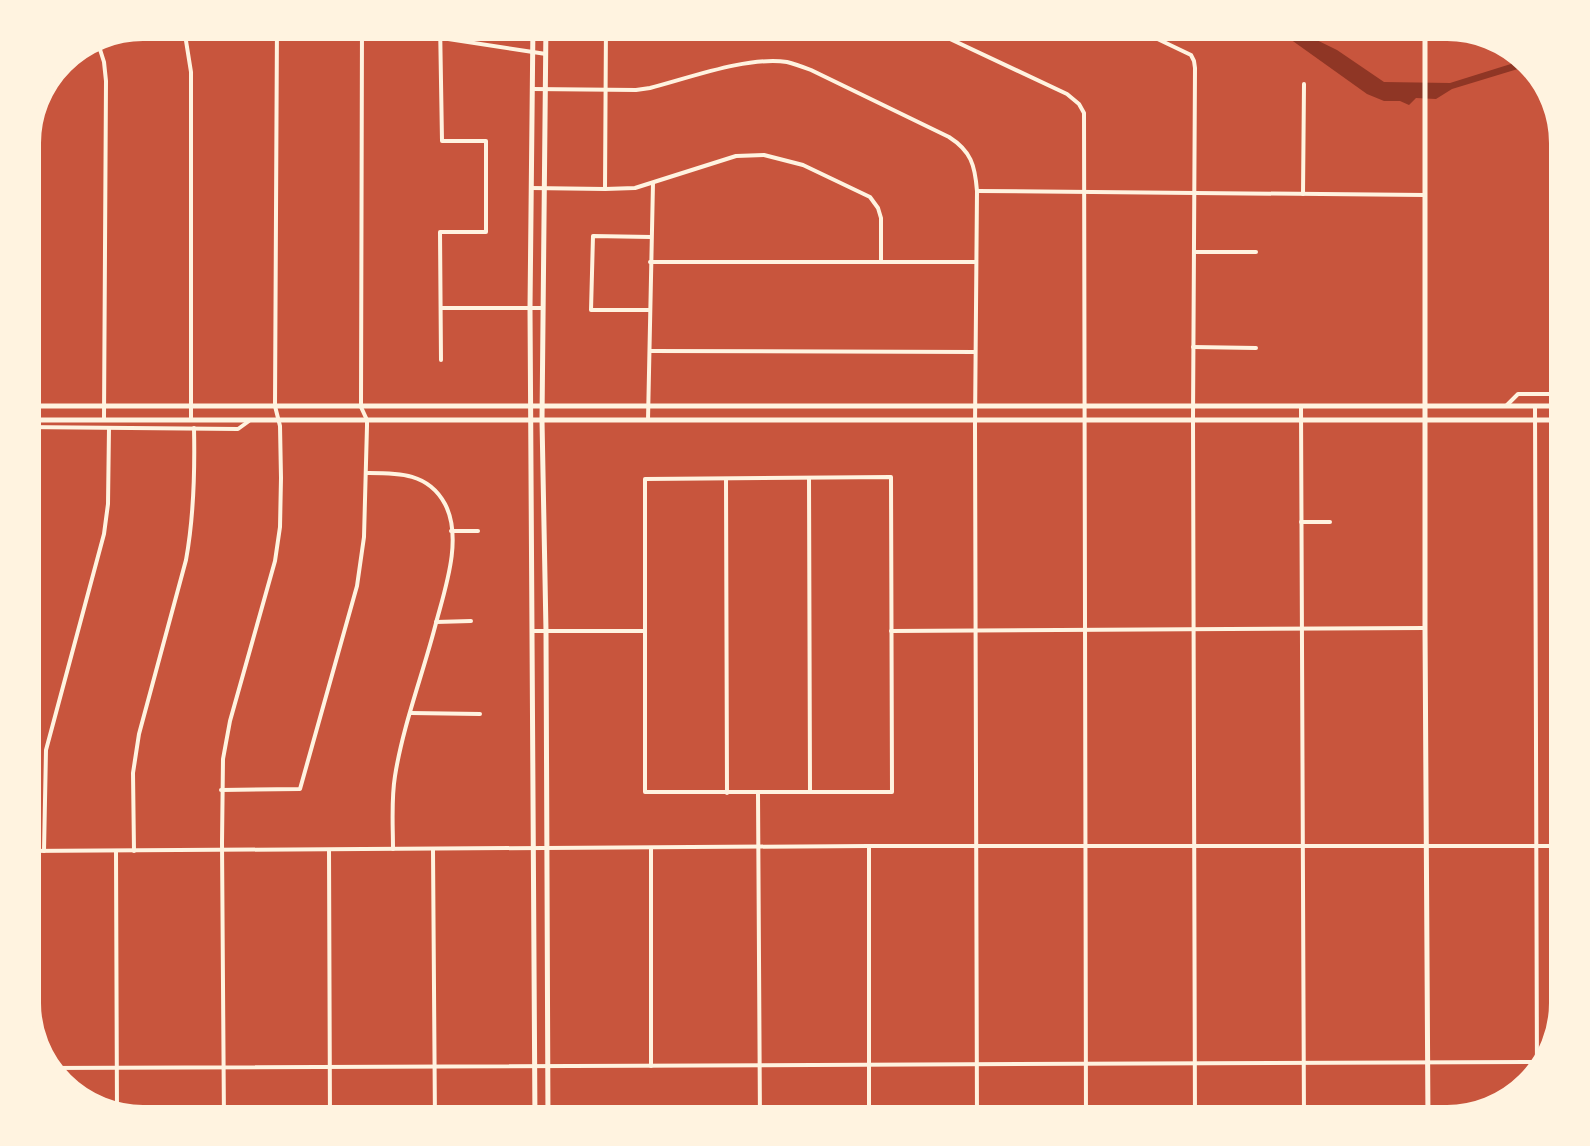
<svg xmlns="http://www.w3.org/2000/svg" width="1590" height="1146" viewBox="0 0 1590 1146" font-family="Jost,sans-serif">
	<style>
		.water { fill: #8f3625 }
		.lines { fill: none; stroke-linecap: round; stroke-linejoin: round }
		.stream { stroke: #8f3625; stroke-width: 2 }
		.minor { stroke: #fff3e0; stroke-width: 4 }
		.tertiary { stroke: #fff3e0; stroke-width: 5 }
		.secondary { stroke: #fff3e0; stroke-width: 5 }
		.rim { fill: none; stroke: #fff3e0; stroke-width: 10 }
	</style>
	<rect width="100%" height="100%" fill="#c8553d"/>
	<path class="water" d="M1256,22H1280L1337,50L1384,82L1450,83L1530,58L1534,64L1452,89L1436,99L1416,98L1409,105L1400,101H1384L1367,94L1290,39Z"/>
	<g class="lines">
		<path class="stream" d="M1315,40L1322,31"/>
		<g class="minor">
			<path d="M183,22L191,72V420"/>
			<path d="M337,22L546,54"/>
			<path d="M440,22L442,141H486V232H440L441,360"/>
			<path d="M914,22L1067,94L1079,104L1084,113L1086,1124"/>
			<path d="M1122,22L1191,55L1194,61L1195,68L1193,420L1195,1124"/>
			<path d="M134,25L148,22"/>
			<path d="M1414,29H1425"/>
			<path d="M97,40L104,62L106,81L104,419"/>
			<path d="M532,89L636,90L650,88C689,78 748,56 787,62C795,64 803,67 811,70L949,137C971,151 975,165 977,191L975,426L977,1124"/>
			<path d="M531,188L605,189L635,188L736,156L764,155L803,165L870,197L878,208L881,218V262"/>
			<path d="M605,189L606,22"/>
			<path d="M977,191L1425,195"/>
			<path d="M1303,194L1304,84"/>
			<path d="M1194,252H1256"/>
			<path d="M650,262H976"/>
			<path d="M441,308H543"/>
			<path d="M650,310H591L593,236L651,237"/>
			<path d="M1193,347L1256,348"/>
			<path d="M650,351L975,352"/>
			<path d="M1507,405L1518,394H1568"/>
			<path d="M1535,406L1537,1082"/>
			<path d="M1301,407L1304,1124"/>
			<path d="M648,420L653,183"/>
			<path d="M22,427L238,429L249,421"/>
			<path d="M366,473C397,473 428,472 445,504C463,538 445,589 436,623C423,674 403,725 395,776C391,800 393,825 393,849"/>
			<path d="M891,477L892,792H645V479Z"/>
			<path d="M809,478L810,792"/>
			<path d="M726,479L727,793"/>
			<path d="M22,505L24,433L22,417"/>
			<path d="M1301,522H1330"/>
			<path d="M451,531H478"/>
			<path d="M436,622L471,621"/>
			<path d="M533,631H645"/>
			<path d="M891,631L1425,628"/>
			<path d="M411,713L480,714"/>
			<path d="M221,790L300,789L357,586L364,537L367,426V420L361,407L362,22"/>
			<path d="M758,793L760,1124"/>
			<path d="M651,849V1066"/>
			<path d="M329,850L330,1124"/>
			<path d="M433,850L435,1124"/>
			<path d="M22,851L869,846H1568"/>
			<path d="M44,851L46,750L104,534L108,504L109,428"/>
			<path d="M116,851L117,1115"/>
			<path d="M134,851L133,773L139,734L186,560C194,516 195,473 194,428"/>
			<path d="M44,1068L1548,1062"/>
			<path d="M224,1124L222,843L223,759L230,721L275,561L280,527L281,478L280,426L275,406L277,22"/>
			<path d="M869,1124V846"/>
		</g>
		<path class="tertiary" d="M1425,22V628L1428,1124"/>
		<g class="secondary">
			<path d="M533,22L530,308L535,1124"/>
			<path d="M546,22L542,420L546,631L548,1124"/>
			<path d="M22,406H1568"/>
			<path d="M22,420H1568"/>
		</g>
	</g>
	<path d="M0 0H1590V1146H0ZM143 36H1447A107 107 0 0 1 1554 143V1003A107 107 0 0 1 1447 1110H143A107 107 0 0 1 36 1003V143A107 107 0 0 1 143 36Z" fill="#fff3e0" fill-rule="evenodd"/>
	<path class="rim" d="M143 36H1447A107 107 0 0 1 1554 143V1003A107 107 0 0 1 1447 1110H143A107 107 0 0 1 36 1003V143A107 107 0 0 1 143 36Z"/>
</svg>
